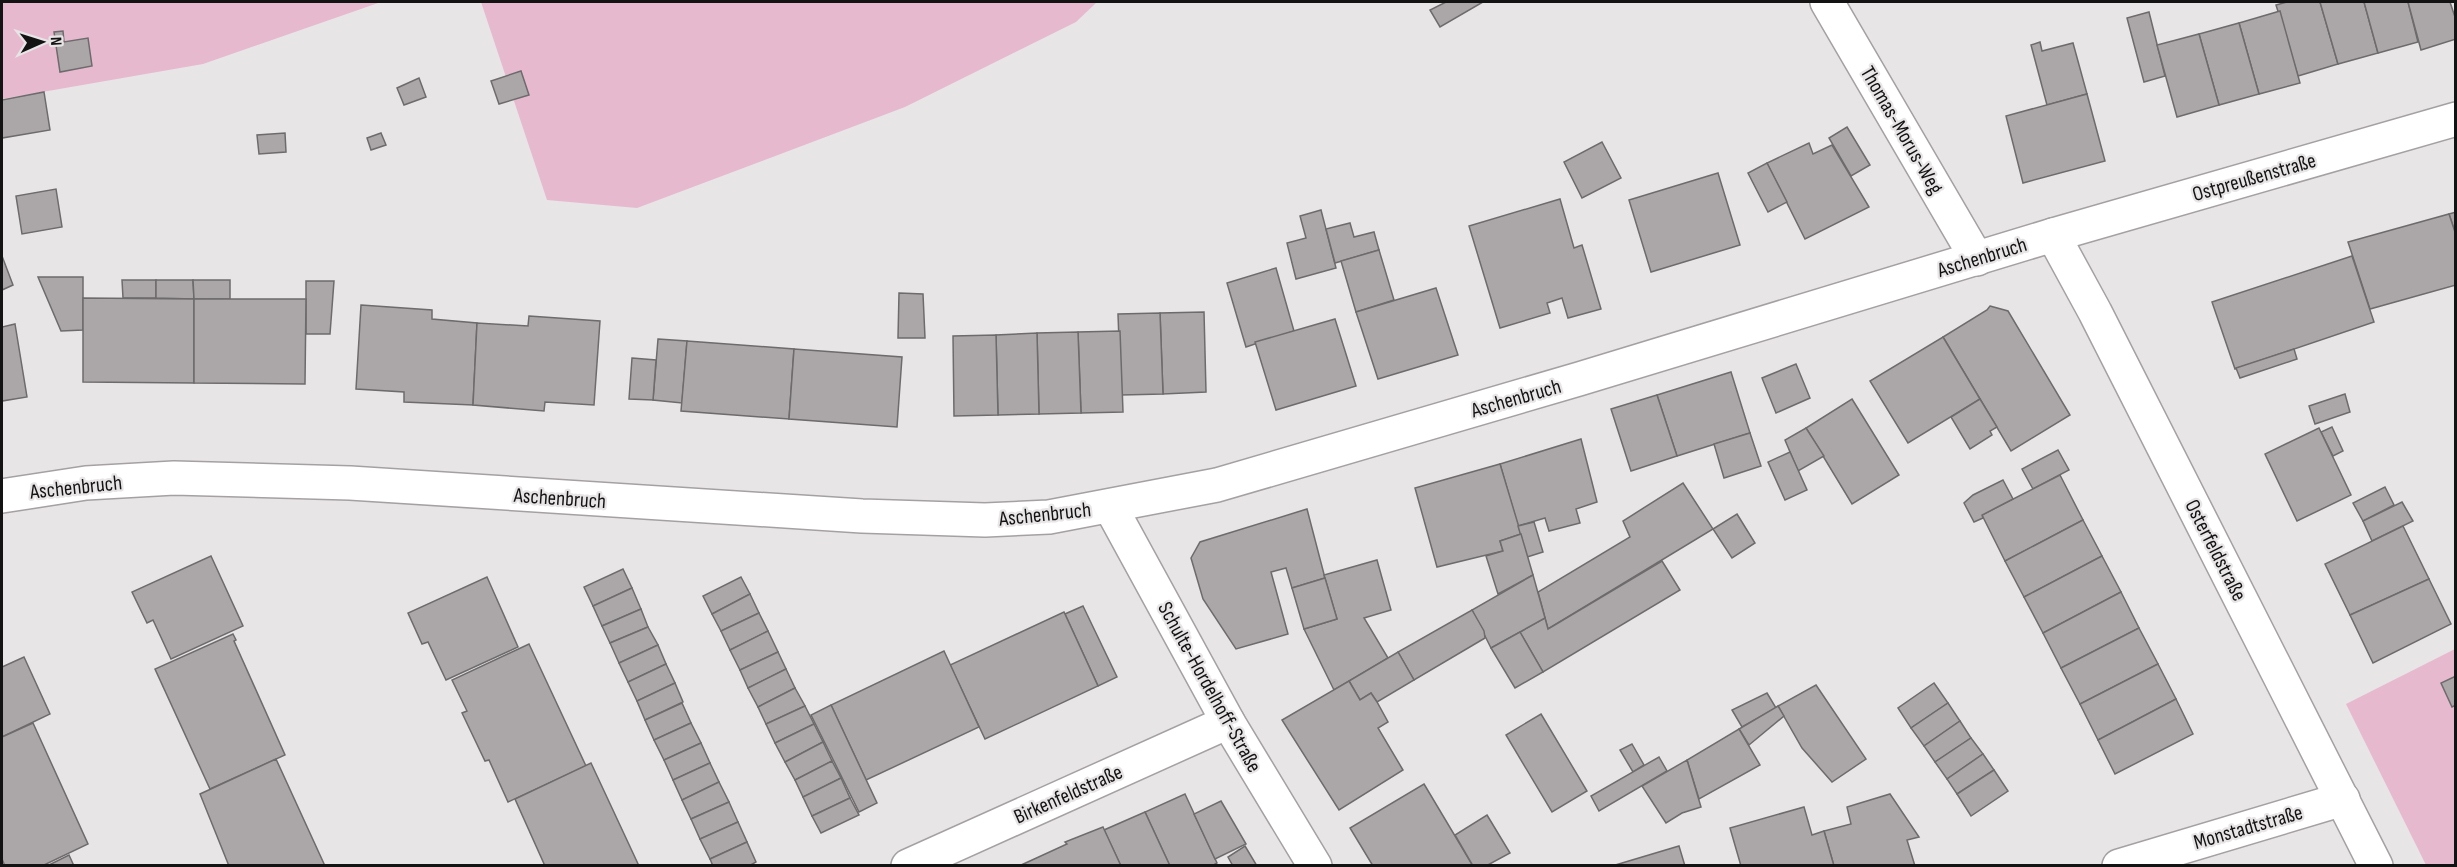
<svg xmlns="http://www.w3.org/2000/svg" width="2457" height="867" viewBox="0 0 2457 867" font-family="'Sofia Sans Condensed',sans-serif">
	<style>
		.green { fill: #e6b9cf }
		.building { fill: #aba7a9; stroke: #6e6b6c; stroke-width: 1.5 }
		.lines { fill: none; stroke-linecap: round; stroke-linejoin: round }
		.minor-casing { stroke: #a5a1a3; stroke-width: 36 }
		.tertiary-casing { stroke: #a5a1a3; stroke-width: 36 }
		.minor { stroke: #fff; stroke-width: 33 }
		.tertiary { stroke: #fff; stroke-width: 33 }
		.labels { text-anchor: middle; stroke-width: 4.5; stroke-linejoin: round; paint-order: stroke }
		.street-label { font-size: 21px; fill: #141314; stroke: #e8e5e6 }
	</style>
	<rect width="100%" height="100%" fill="#e8e5e6"/>
	<g class="green">
		<path d="M2,2H381L203,64L2,99Z"/>
		<path d="M481,2H1097L1076,22L905,107L637,208L547,200Z"/>
		<path d="M2455,649V865H2426L2346,704Z"/>
	</g>
	<g class="building">
		<path d="M1446,2H1483L1440,27L1430,10Z"/>
		<path d="M2287,2H2320L2338,64L2298,76L2276,5Z"/>
		<path d="M2320,2H2364L2378,53L2338,64Z"/>
		<path d="M2364,2H2408L2418,42L2378,53Z"/>
		<path d="M2408,2H2450L2456,20V39L2421,50Z"/>
		<path d="M2280,11L2300,83L2259,94L2239,23Z"/>
		<path d="M2149,12L2165,76L2144,82L2127,18Z"/>
		<path d="M2239,23L2259,94L2219,105L2199,34Z"/>
		<path d="M63,31L64,42L88,38L92,66L60,72L54,32Z"/>
		<path d="M2199,34L2219,105L2177,117L2157,45Z"/>
		<path d="M2040,42L2042,51L2073,43L2087,94L2047,105L2031,45Z"/>
		<path d="M521,71L529,95L499,104L491,81Z"/>
		<path d="M419,78L426,97L404,105L397,88Z"/>
		<path d="M44,92L50,130L2,138V100Z"/>
		<path d="M2087,94L2105,161L2023,183L2006,116Z"/>
		<path d="M1847,127L1870,165L1851,176L1829,138Z"/>
		<path d="M285,133L286,152L259,154L257,135Z"/>
		<path d="M381,133L386,145L371,150L367,138Z"/>
		<path d="M1602,142L1621,178L1582,198L1564,162Z"/>
		<path d="M1809,143L1813,154L1832,145L1869,207L1805,239L1767,163Z"/>
		<path d="M1767,163L1787,202L1768,212L1748,173Z"/>
		<path d="M1718,173L1740,245L1651,272L1629,200Z"/>
		<path d="M56,189L62,227L22,234L16,196Z"/>
		<path d="M1560,199L1574,248L1582,245L1601,309L1568,318L1562,298L1547,303L1550,313L1500,328L1469,226Z"/>
		<path d="M1321,210L1336,268L1296,279L1287,243L1306,238L1300,216Z"/>
		<path d="M2456,212V235L2449,214Z"/>
		<path d="M2449,214L2456,235V285L2370,309L2348,242Z"/>
		<path d="M1350,223L1354,237L1374,232L1379,250L1335,263L1326,229Z"/>
		<path d="M1379,250L1394,300L1356,312L1341,261Z"/>
		<path d="M2,256L13,285L2,290Z"/>
		<path d="M2352,256L2374,322L2235,369L2212,302Z"/>
		<path d="M1276,268L1294,331L1246,347L1227,283Z"/>
		<path d="M38,277H83V330L61,331Z"/>
		<path d="M122,280H156V298H123Z"/>
		<path d="M156,280H193L194,299L156,298Z"/>
		<path d="M193,280H230V299H194Z"/>
		<path d="M306,281H334L330,334H306Z"/>
		<path d="M1436,288L1458,355L1378,379L1356,312Z"/>
		<path d="M899,293L923,294L925,338H898Z"/>
		<path d="M83,298L194,299V383L83,382Z"/>
		<path d="M194,299H306L305,384L194,383Z"/>
		<path d="M361,305L432,310V319L477,323L473,405L404,402V392L356,389Z"/>
		<path d="M1990,306L2008,311L2070,415L2011,451L1943,337L1987,310Z"/>
		<path d="M1204,312L1206,392L1163,394L1160,313Z"/>
		<path d="M1160,313L1163,394L1121,395L1118,314Z"/>
		<path d="M529,316L600,321L594,405L545,402L544,411L473,405L477,323L528,326Z"/>
		<path d="M1335,319L1356,386L1276,410L1255,342Z"/>
		<path d="M15,324L27,397L2,401V327Z"/>
		<path d="M1120,331L1123,412L1081,413L1078,332Z"/>
		<path d="M1078,332L1081,413L1039,414L1037,333Z"/>
		<path d="M1037,333L1039,414L998,415L996,335Z"/>
		<path d="M996,335L998,415L954,416L953,336Z"/>
		<path d="M1943,337L1980,399L1908,443L1870,381Z"/>
		<path d="M658,339L687,341L682,403L653,400Z"/>
		<path d="M687,341L794,349L789,419L681,411Z"/>
		<path d="M794,349L902,357L897,427L789,419Z"/>
		<path d="M2294,349L2297,359L2240,378L2236,368Z"/>
		<path d="M632,358L656,360L653,400L629,399Z"/>
		<path d="M1796,364L1810,398L1776,413L1762,378Z"/>
		<path d="M1731,372L1750,433L1677,456L1657,395Z"/>
		<path d="M2345,394L2350,412L2315,424L2309,406Z"/>
		<path d="M1657,395L1677,456L1631,471L1611,409Z"/>
		<path d="M1852,399L1899,475L1852,504L1806,428Z"/>
		<path d="M1980,399L1997,427L1990,431L1992,435L1970,449L1951,417Z"/>
		<path d="M2332,427L2343,451L2333,456L2321,432Z"/>
		<path d="M1806,428L1824,456L1798,471L1785,440Z"/>
		<path d="M2319,428L2351,495L2297,521L2265,454Z"/>
		<path d="M1750,433L1761,466L1724,478L1714,444Z"/>
		<path d="M1581,439L1597,502L1576,509L1580,523L1549,531L1545,518L1518,526L1500,464Z"/>
		<path d="M2058,450L2069,470L2033,489L2022,469Z"/>
		<path d="M1790,452L1807,490L1785,500L1768,462Z"/>
		<path d="M1500,464L1521,534L1500,541L1503,551L1437,567L1415,488Z"/>
		<path d="M2060,475L2083,520L2005,561L1982,515Z"/>
		<path d="M2003,480L2013,499L1982,515L1983,518L1974,522L1964,503L1973,495Z"/>
		<path d="M1683,483L1713,529L1548,629L1538,592L1630,537L1623,521Z"/>
		<path d="M2385,487L2394,505L2363,521L2353,503Z"/>
		<path d="M2402,502L2413,521L2372,541L2363,521Z"/>
		<path d="M1307,509L1325,578L1292,588L1286,568L1271,572L1288,634L1236,649L1203,599L1191,558L1200,542Z"/>
		<path d="M1737,514L1755,543L1732,558L1713,529Z"/>
		<path d="M2083,520L2102,556L2024,597L2005,561Z"/>
		<path d="M1534,522L1543,552L1527,557L1518,526Z"/>
		<path d="M2403,526L2429,579L2350,615L2325,564Z"/>
		<path d="M1521,534L1533,575L1498,594L1486,556L1503,551L1500,541Z"/>
		<path d="M211,556L243,626L171,659L153,620L147,623L132,592Z"/>
		<path d="M2102,556L2121,592L2043,633L2024,597Z"/>
		<path d="M1377,560L1391,610L1364,618L1388,658L1334,690L1304,629L1337,619L1324,575Z"/>
		<path d="M1662,561L1680,590L1543,672L1520,632L1545,618L1548,629Z"/>
		<path d="M623,569L632,588L593,606L584,587Z"/>
		<path d="M1533,575L1545,618L1491,648L1472,610Z"/>
		<path d="M487,577L518,647L446,680L428,642L422,644L408,613Z"/>
		<path d="M741,577L750,594L712,614L703,596Z"/>
		<path d="M1325,578L1337,619L1304,629L1292,588Z"/>
		<path d="M2429,579L2451,624L2373,663L2350,615Z"/>
		<path d="M632,588L641,609L602,626L593,606Z"/>
		<path d="M2121,592L2139,628L2061,668L2043,633Z"/>
		<path d="M750,594L759,613L721,631L712,614Z"/>
		<path d="M1083,606L1117,677L1098,686L1065,614Z"/>
		<path d="M641,609L648,627L610,643L602,626Z"/>
		<path d="M1472,610L1484,631L1485,638L1414,680L1398,652Z"/>
		<path d="M1064,612L1098,686L985,739L950,665Z"/>
		<path d="M759,613L768,631L730,650L721,631Z"/>
		<path d="M648,627L658,645L619,663L610,643Z"/>
		<path d="M2139,628L2158,664L2080,704L2061,668Z"/>
		<path d="M768,631L778,652L740,670L730,650Z"/>
		<path d="M1520,632L1543,672L1515,688L1491,648Z"/>
		<path d="M233,634L236,640L234,641L285,755L210,789L155,669Z"/>
		<path d="M529,644L586,766L508,802L489,760L485,761L462,713L467,711L452,680Z"/>
		<path d="M658,645L666,664L628,682L619,663Z"/>
		<path d="M944,651L979,727L866,780L831,705Z"/>
		<path d="M778,652L786,669L748,688L740,670Z"/>
		<path d="M1398,652L1414,680L1377,702L1371,693L1360,700L1349,681Z"/>
		<path d="M24,657L50,714L2,737V667Z"/>
		<path d="M666,664L675,683L637,701L628,682Z"/>
		<path d="M2158,664L2176,699L2098,740L2080,704Z"/>
		<path d="M786,669L795,688L758,707L748,688Z"/>
		<path d="M2456,676V705L2452,707L2441,683Z"/>
		<path d="M1349,681L1360,700L1371,693L1377,702L1388,722L1378,728L1403,770L1339,810L1282,720Z"/>
		<path d="M675,683L683,702L645,720L637,701Z"/>
		<path d="M1934,683L1948,703L1911,728L1898,708Z"/>
		<path d="M1816,685L1866,759L1832,782L1802,748L1778,706Z"/>
		<path d="M795,688L805,706L766,724L758,707Z"/>
		<path d="M1767,693L1776,708L1742,727L1732,710Z"/>
		<path d="M2176,699L2193,734L2115,774L2098,740Z"/>
		<path d="M682,703L691,723L654,740L645,720Z"/>
		<path d="M1948,703L1960,721L1924,746L1911,728Z"/>
		<path d="M831,705L877,803L859,812L811,715Z"/>
		<path d="M805,706L814,724L775,743L766,724Z"/>
		<path d="M1778,706L1784,716L1749,745L1739,729Z"/>
		<path d="M1541,714L1587,791L1552,812L1506,735Z"/>
		<path d="M1960,721L1971,738L1935,762L1924,746Z"/>
		<path d="M33,723L88,844L42,866H5L2,859V737Z"/>
		<path d="M691,723L701,743L664,760L654,740Z"/>
		<path d="M814,724L823,742L785,762L775,743Z"/>
		<path d="M1739,729L1760,765L1699,799L1687,760Z"/>
		<path d="M1971,738L1983,754L1947,779L1935,762Z"/>
		<path d="M823,742L832,761L795,780L785,762Z"/>
		<path d="M701,743L710,763L673,780L664,760Z"/>
		<path d="M1632,744L1644,765L1633,772L1620,750Z"/>
		<path d="M1983,754L1994,770L1957,794L1947,779Z"/>
		<path d="M1659,757L1667,771L1599,811L1591,796Z"/>
		<path d="M276,759L325,866H229L200,794Z"/>
		<path d="M1687,760L1701,807L1682,813L1666,823L1642,786Z"/>
		<path d="M832,761L841,778L803,797L795,780Z"/>
		<path d="M591,763L639,866H545L515,799Z"/>
		<path d="M710,763L719,782L682,800L673,780Z"/>
		<path d="M1994,770L2008,791L1971,816L1957,794Z"/>
		<path d="M841,778L850,798L812,816L803,797Z"/>
		<path d="M719,782L729,802L691,819L682,800Z"/>
		<path d="M1424,784L1473,866H1373L1350,828Z"/>
		<path d="M1185,794L1217,863L1212,866H1170L1145,812Z"/>
		<path d="M1890,794L1919,837L1907,840L1915,866H1834L1824,831L1851,824L1847,807Z"/>
		<path d="M850,798L859,815L821,833L812,816Z"/>
		<path d="M1221,801L1246,844L1215,859L1194,814Z"/>
		<path d="M729,802L738,822L700,839L691,819Z"/>
		<path d="M1804,807L1812,835L1824,831L1834,866H1741L1730,828Z"/>
		<path d="M1145,812L1170,866H1121L1104,830Z"/>
		<path d="M1487,815L1510,853L1486,866H1473L1455,835Z"/>
		<path d="M738,822L747,842L710,859L700,839Z"/>
		<path d="M1103,827L1121,866H1019L1067,844L1065,842Z"/>
		<path d="M747,842L756,862L749,866H713L710,859Z"/>
		<path d="M1245,846L1257,866H1233L1228,857Z"/>
		<path d="M1679,846L1685,866H1612Z"/>
		<path d="M69,855L74,866H47Z"/>
	</g>
	<g class="lines">
		<g class="minor-casing">
			<g id="minor">
				<path d="M1827,2L1977,259"/>
				<path d="M2053,235L2095,312L2376,866"/>
				<path d="M1110,506L1228,722L1315,866"/>
				<path d="M908,866L1228,722"/>
				<path d="M2119,866L2343,799"/>
			</g>
		</g>
		<g class="tertiary-casing">
			<path id="tertiary" d="M2,496L86,483L174,478L350,483L862,516L985,520L1049,517L1217,485L1579,379L2053,235L2456,119"/>
		</g>
		<use href="#minor" class="minor"/>
		<use href="#tertiary" class="tertiary"/>
	</g>
	<g class="labels">
		<g class="street-label">
			<text transform="translate(1902 130) rotate(60)" y="7">Thomas-Morus-Weg</text>
			<text transform="translate(2254 177) rotate(-16)" y="7">Ostpreußenstraße</text>
			<text transform="translate(1982 257) rotate(-17)" y="7">Aschenbruch</text>
			<text transform="translate(1516 398) rotate(-16)" y="7">Aschenbruch</text>
			<text transform="translate(76 487) rotate(-6)" y="7">Aschenbruch</text>
			<text transform="translate(560 498) rotate(4)" y="7">Aschenbruch</text>
			<text transform="translate(1045 514) rotate(-6)" y="7">Aschenbruch</text>
			<text transform="translate(2216 550) rotate(63)" y="7">Osterfeldstraße</text>
			<text transform="translate(1210 687) rotate(61)" y="7">Schulte-Hordelhoff-Straße</text>
			<text transform="translate(1068 794) rotate(-24)" y="7">Birkenfeldstraße</text>
			<text transform="translate(2248 827) rotate(-16)" y="7">Monstadtstraße</text>
		</g>
	</g>
	<rect width="2457" height="867" fill="none" stroke="#141314" stroke-width="6"/>
	<g transform="translate(42 42) rotate(87)" stroke="#e8e5e6" stroke-width="4.5" paint-order="stroke">
	<path d="M0-4.5L10 22L0 15L-10 22Z" fill="#141314"/>
	<text y="-9" font-size="16" font-weight="bold" text-anchor="middle" fill="#141314">N</text>
	</g>
</svg>
